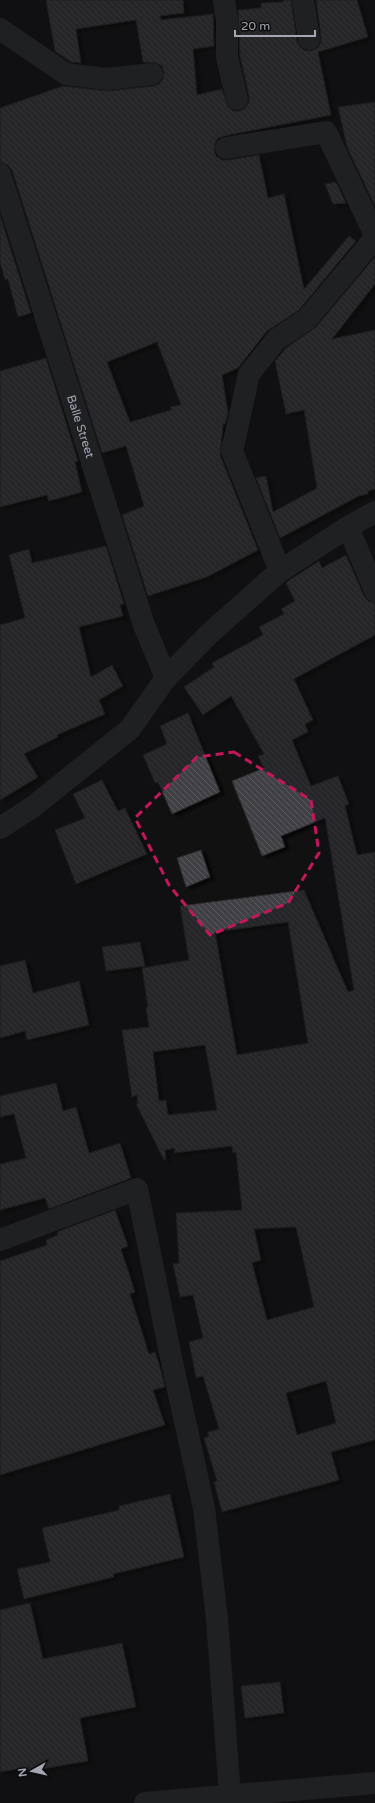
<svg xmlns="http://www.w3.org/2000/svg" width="375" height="1803" viewBox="0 0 375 1803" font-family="'Varela Round',sans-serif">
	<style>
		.building { fill: url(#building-back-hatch); stroke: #2b2b2e; fill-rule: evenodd; filter: url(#shadow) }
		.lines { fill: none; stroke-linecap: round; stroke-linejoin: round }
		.street { stroke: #323337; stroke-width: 22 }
		.marked { fill: none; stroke: #c2185b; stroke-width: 3; stroke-dasharray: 8 5; stroke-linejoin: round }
		.labels { text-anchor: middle; stroke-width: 3.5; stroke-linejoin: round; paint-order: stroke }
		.street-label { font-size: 12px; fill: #a4a7b2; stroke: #0c0c0d }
	</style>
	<defs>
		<pattern id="building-back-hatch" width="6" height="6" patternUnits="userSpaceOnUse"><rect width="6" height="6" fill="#404145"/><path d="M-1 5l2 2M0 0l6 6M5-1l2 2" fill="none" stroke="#595a5d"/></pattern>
		<filter id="shadow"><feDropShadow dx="4.5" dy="2.5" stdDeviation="1" flood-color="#0009"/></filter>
	</defs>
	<rect width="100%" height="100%" fill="#111112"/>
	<g class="building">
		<path d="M46,0H183L184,13L160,16L161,20L213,14L214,46L193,49L197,95L222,89L228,107L234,111H240L245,108L249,102V96L240,56L238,10L261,8V3L283,2V0H291L297,41L300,47L304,50L311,51L317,48L321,43V37L316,0H357L368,37L318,52L331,115L224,136L218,138L215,143L214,150L216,156L222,160H228L259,155L268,198L284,194L304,289L349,236L356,241L299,310L267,331L238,368L222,375L228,413L225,424H223L220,455L258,550L207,577L148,596L122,515L144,506L126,446L102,453L12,170L8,165L0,162V108L63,86L108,91L153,86L159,84L163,79L164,72L162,66L157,63L143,62L136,20L76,29L81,63L71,62L55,51ZM157,342L181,405L170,407L171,410L130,422L107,362Z"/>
		<path d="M375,102V206L347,147L338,107Z"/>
		<path d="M336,182L346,203L333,204L325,184Z"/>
		<path d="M0,215L31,313L18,317L8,279L5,280L0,262Z"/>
		<path d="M375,257V284L332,339L375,330V489L368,491V494L359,496L280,538L256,478L266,476L273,512L317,488L304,410L286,414L275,361L286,348L316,327Z"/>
		<path d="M46,358L78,461L75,462L82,492L49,501L47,495L0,507V371Z"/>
		<path d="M106,546L124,604L120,605L123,616L79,627L91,677L112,665L123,686L99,700L105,714L57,735L58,737L24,754L38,777L0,800V625L25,618L9,555L29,549L32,563Z"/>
		<path d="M346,555L364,596L368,601L375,603V635L294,679L313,720L305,724L308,732L292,740L311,786L338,776L349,804L345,806L357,855L375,852V1440L331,1452L339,1480L222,1512L214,1482L217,1481L204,1438L208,1437V1432L219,1429L203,1376L196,1378L189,1342L203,1338L193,1295L180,1297L173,1264L179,1263L176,1213L242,1210L236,1152L233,1153L232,1146L174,1153L175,1148L165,1150L166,1159L164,1160L136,1104H138L137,1095L132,1097L122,1030L149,1027L146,1008L148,1007L142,968L189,960L180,906L304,890L348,992L354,990L325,818L281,836L285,847L262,856L232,781L264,768L258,756L264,754L231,696L203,715L184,687L214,667L212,663L263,635L259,627L284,614L281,609L295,601L286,583L288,581L319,561L322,568ZM288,922L308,1043L237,1055L215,932ZM205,1045L217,1110L168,1115L166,1100L159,1101L153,1052ZM296,1227L314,1307L267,1320L252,1263L261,1260L254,1229ZM326,1381L336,1423L297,1435L286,1393Z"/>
		<path d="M188,713L220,792L172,814L158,782L155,783L143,755L167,744L160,726Z"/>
		<path d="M102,780L118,811L125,808L147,854L76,884L55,830L85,818L73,794Z"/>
		<path d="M201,850L210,877L186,887L177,858Z"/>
		<path d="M140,942L145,966L106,971L102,947Z"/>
		<path d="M25,960L33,993L79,981L89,1025L27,1040L25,1031L0,1038V966Z"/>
		<path d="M56,1083L63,1111L76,1107L89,1153L120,1143L131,1178L49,1209L45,1198L0,1210V1164L26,1158L14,1114L0,1117V1096Z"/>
		<path d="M115,1210L128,1246L121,1249L135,1292L130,1294L149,1354L155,1352L161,1370L165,1387L153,1390L165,1425L0,1475V1261L47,1245L46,1240L58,1235L57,1232Z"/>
		<path d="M170,1494L184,1557L113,1574L114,1577L24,1599L17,1569L50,1562L42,1528L119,1510V1506Z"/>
		<path d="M30,1603L43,1659L122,1643L136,1707L80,1718L88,1761L19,1773L18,1769L0,1772V1610Z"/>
		<path d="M280,1682L284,1713L245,1718L241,1686Z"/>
	</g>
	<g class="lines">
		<g class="street">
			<path d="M224,0L227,21V57L237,99"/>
			<path d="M303,0L309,39"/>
			<path d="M0,29L66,74L107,79L152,74"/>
			<path d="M226,148L326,132L375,235"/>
			<path id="s1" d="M0,174L144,625L166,678"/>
			<path d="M348,527L375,591"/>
			<path d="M280,571L232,451L249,374L277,339L307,319L375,238"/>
			<path d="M0,828L34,806L130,729L166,678L209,634L280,571L348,527L375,512"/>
			<path d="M0,1240L137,1189L170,1353L204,1508L217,1619L230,1795"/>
			<path d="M145,1803L375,1783"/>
		</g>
	</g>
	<path d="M0 0H375V1803H0ZM234,752L311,800L319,853L288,903L210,935L169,885L135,818L197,757Z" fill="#111112" fill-opacity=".55" fill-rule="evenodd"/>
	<path class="marked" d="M234,752L311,800L319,853L288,903L210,935L169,885L135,818L197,757Z"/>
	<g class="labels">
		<g class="street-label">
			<text dy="4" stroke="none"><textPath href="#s1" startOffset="265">Balle Street</textPath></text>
		</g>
	</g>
	<g transform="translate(32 1771) rotate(262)" stroke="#0c0c0d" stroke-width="3" paint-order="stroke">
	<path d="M0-3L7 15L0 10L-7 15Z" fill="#a4a7b2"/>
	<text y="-6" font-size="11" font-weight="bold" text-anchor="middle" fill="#a4a7b2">N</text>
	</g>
	<path d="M235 30v6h80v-6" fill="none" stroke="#a4a7b2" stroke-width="2"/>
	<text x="241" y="30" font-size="12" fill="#a4a7b2" stroke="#0c0c0d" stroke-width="3" paint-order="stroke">20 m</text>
</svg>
